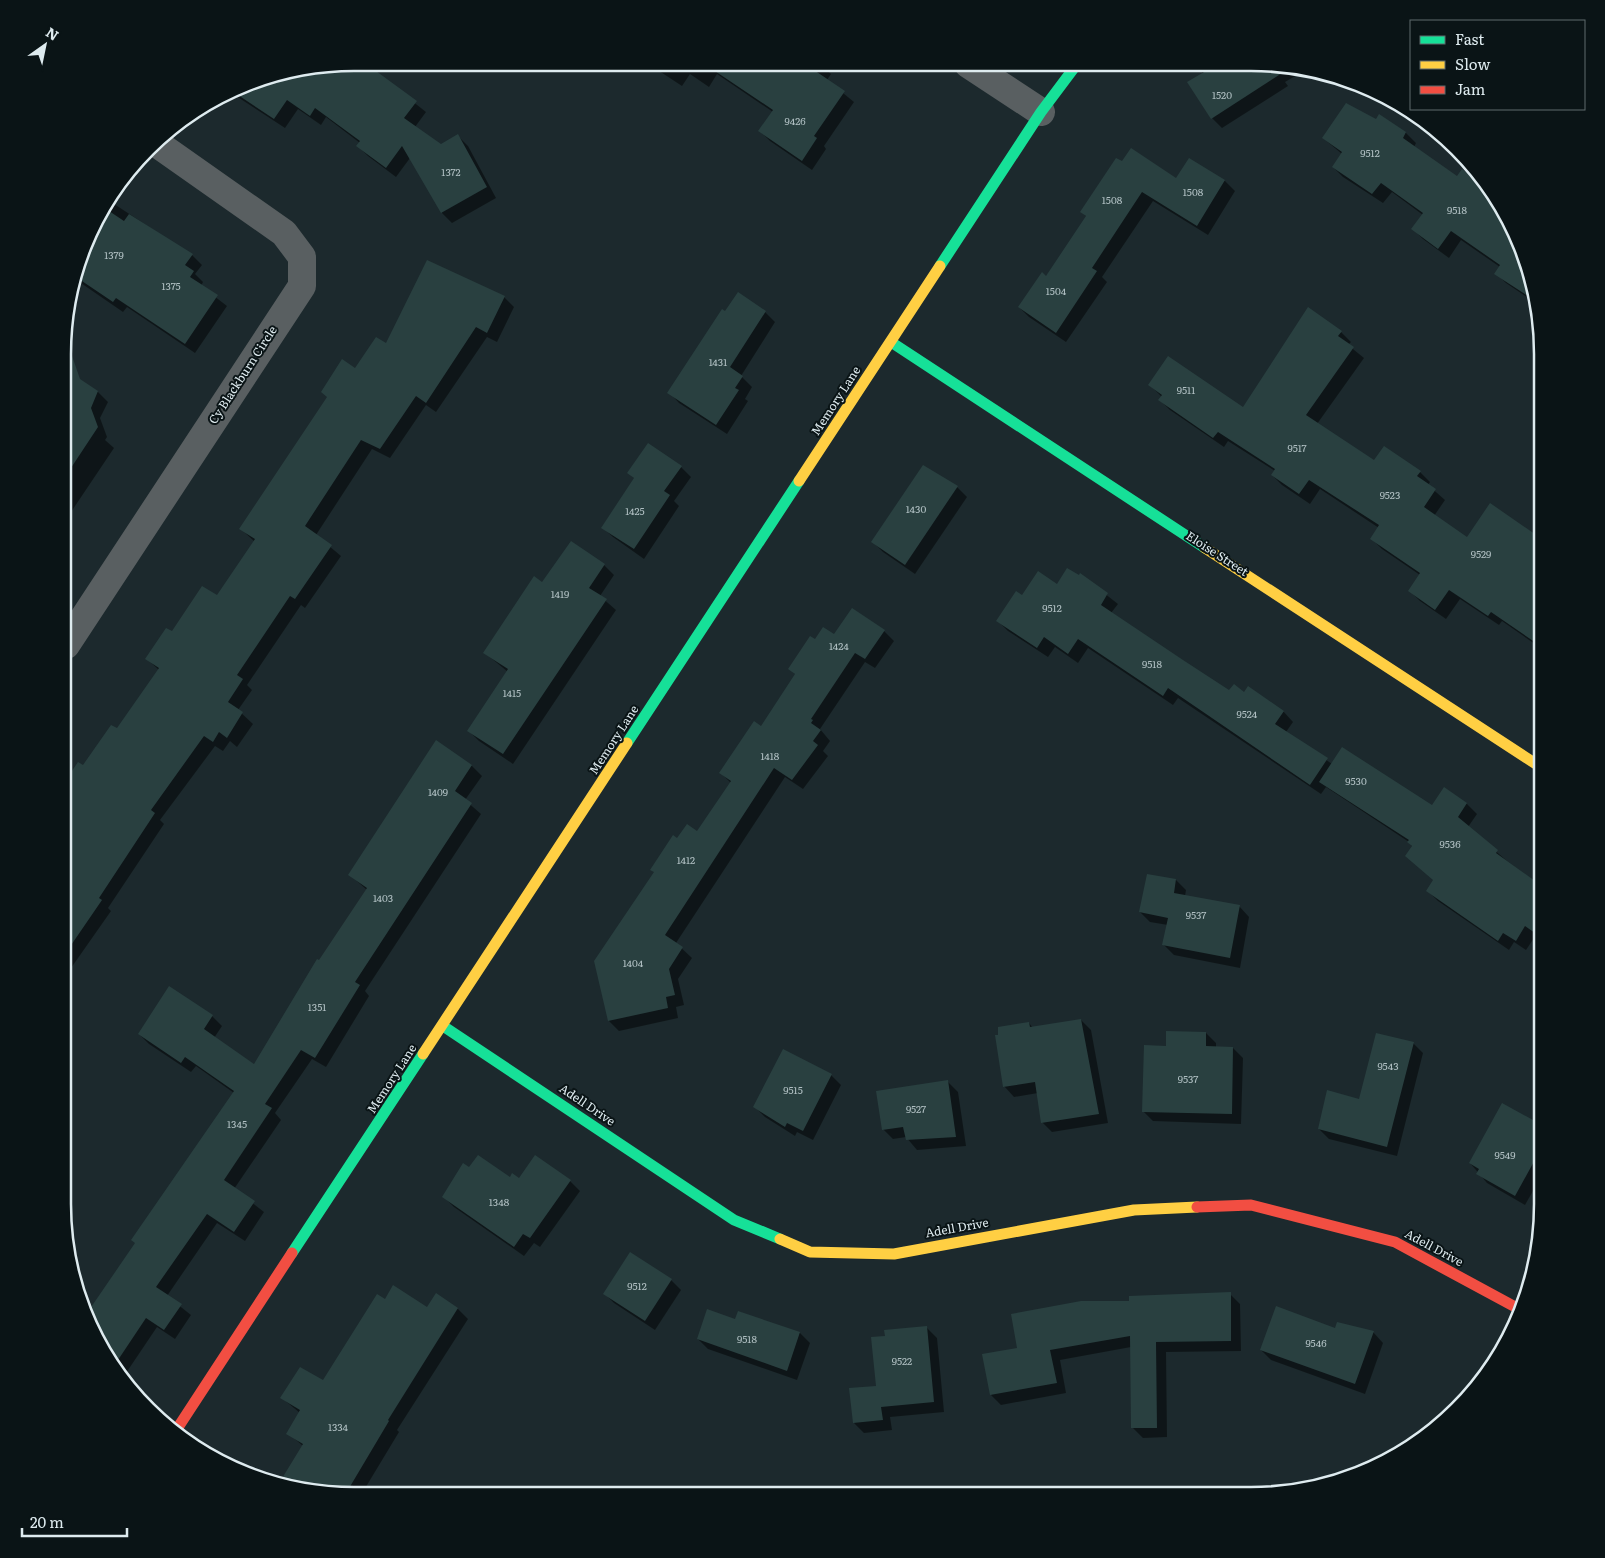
<svg xmlns="http://www.w3.org/2000/svg" width="1605" height="1558" viewBox="0 0 1605 1558" font-family="Literata,serif">
	<style>
		.shadow { fill: #0007 }
		.building { fill: #294040 }
		.lines { fill: none; stroke-linecap: round; stroke-linejoin: round }
		.street { stroke: #595f61; stroke-width: 28 }
		.fast { stroke: #16e098; stroke-width: 11 }
		.slow { stroke: #ffcf43; stroke-width: 11 }
		.jam { stroke: #f24e42; stroke-width: 11 }
		.labels { text-anchor: middle; stroke-width: 4; stroke-linejoin: round; paint-order: stroke }
		.number-label { font-size: 10px; fill: #b1c0c3 }
		.street-label { font-size: 12px; fill: #deebef; stroke: #0a1416 }
		.rim { fill: none; stroke: #deebef; stroke-width: 2.5 }
	</style>
	<rect width="100%" height="100%" fill="#1c292d"/>
	<g class="shadow">
		<path d="M354,63H364L426,112L415,127L441,145L458,136L468,146L496,198L452,223L442,213L410,158L396,177L368,156L358,146L360,143L326,117L321,125L298,109L285,128L233,94L260,78Z"/>
		<path d="M647,63L821,64L831,74L827,80L854,102L824,146L826,149L812,170L770,141L760,131L773,112L717,74L709,87L690,74L682,86Z"/>
		<path d="M1197,65H1288L1302,72L1285,82L1288,86L1222,128L1212,118L1189,83L1203,74Z"/>
		<path d="M1380,116L1406,133L1416,143L1414,147L1457,177L1488,191L1494,197L1520,243L1534,302L1506,283L1496,273L1500,267L1461,240L1449,258L1423,239L1413,229L1423,215L1392,192L1383,203L1343,177L1333,167L1342,154L1323,138L1376,121Z"/>
		<path d="M1189,159L1225,181L1235,191L1208,235L1153,201L1102,277L1107,282L1066,342L1029,317L1019,307L1046,277L1087,217L1081,212L1177,180Z"/>
		<path d="M108,200L192,255L202,265L195,274L203,282L201,286L227,306L195,353L127,307L123,312L75,279L101,209Z"/>
		<path d="M504,297L514,307L497,342L487,337L436,412L426,405L390,458L372,449L316,535L341,556L305,608L301,605L247,685L252,690L238,710L253,724L237,747L230,741L223,751L215,746L160,820L164,824L108,908L111,911L64,978L65,827L84,767L117,730L159,670L147,659L172,633L218,597L255,542L241,529L355,370L386,345Z"/>
		<path d="M765,312L775,322L741,376L752,387L745,399L748,401L727,434L679,403L669,392L726,313Z"/>
		<path d="M1341,332L1351,342L1348,345L1364,358L1317,424L1374,461L1420,472L1430,482L1428,485L1445,500L1434,516L1467,539L1542,583V649L1502,621L1499,625L1460,599L1446,619L1420,601L1410,591L1420,575L1382,549L1372,539L1379,528L1320,489L1310,504L1282,485L1272,475L1275,471L1228,441L1224,447L1170,410L1160,400L1162,397L1150,385L1243,409Z"/>
		<path d="M68,372L98,392L108,402L100,418L107,437L105,440L114,448L67,518Z"/>
		<path d="M681,467L691,477L674,501L679,506L644,559L613,537L602,527L635,479L629,473Z"/>
		<path d="M957,487L967,497L915,574L883,552L873,542Z"/>
		<path d="M604,565L614,575L600,596L616,610L513,764L479,741L469,731L508,672L485,653L543,584Z"/>
		<path d="M1081,575L1118,604L1111,613L1230,692L1244,693L1283,711L1293,722L1286,732L1332,764L1432,807L1444,789L1467,804L1477,814L1468,827L1507,861L1542,887V939L1536,935L1526,950L1514,942L1509,950L1438,901L1428,891L1434,881L1409,842L1326,787L1321,794L1178,698L1173,705L1088,648L1078,663L1055,647L1048,657L1008,631L998,621L1022,597L1057,585Z"/>
		<path d="M884,631L894,641L875,668L865,662L820,729L830,741L823,751L828,756L803,789L785,777L676,943L692,958L678,979L684,1005L676,1007L678,1018L619,1031L609,1021L678,840L698,833L731,783L721,773L762,727L796,675L790,669L815,641L834,636Z"/>
		<path d="M436,742L472,766L482,776L465,800L481,814L365,991L369,996L326,1067L312,1059L275,1113L281,1120L234,1189L264,1212L245,1241L217,1223L167,1296L191,1315L175,1339L157,1327L122,1379L85,1315L86,1316L136,1243L234,1093L196,1066L191,1072L149,1044L139,1034L212,1016L222,1026L214,1038L255,1065L367,890L350,875Z"/>
		<path d="M1148,875L1176,880L1186,890L1185,896L1239,906L1249,917L1240,968L1174,955L1164,945L1168,925L1150,922L1140,912Z"/>
		<path d="M1081,1020L1091,1030L1108,1123L1052,1132L1042,1122L1038,1093L1014,1097L1004,1086L1029,1023L1033,1028Z"/>
		<path d="M1206,1033L1216,1043V1047L1233,1048L1243,1058L1241,1124L1153,1121L1143,1111L1167,1047Z"/>
		<path d="M1413,1043L1423,1053L1397,1156L1329,1139L1319,1129L1360,1100Z"/>
		<path d="M831,1075L841,1085L813,1140L797,1132L795,1136L765,1117L755,1107Z"/>
		<path d="M948,1082L958,1092L966,1146L917,1150L906,1137L893,1139L883,1129Z"/>
		<path d="M1542,1126V1175L1525,1205L1487,1183L1470,1163Z"/>
		<path d="M470,1169L520,1180L570,1181L580,1191L540,1247L534,1243L524,1256L454,1207L444,1197Z"/>
		<path d="M671,1280L681,1290L655,1330L614,1303L604,1293Z"/>
		<path d="M1230,1294L1240,1304L1241,1351L1166,1352L1167,1437L1143,1438L1133,1428L1131,1347L1060,1360L1066,1393L1001,1405L991,1395L1018,1349L1130,1302Z"/>
		<path d="M436,1295L458,1309L468,1319L397,1430L399,1432L361,1495H336L282,1481L303,1446L288,1433L300,1413L282,1398L323,1382L385,1300L427,1309Z"/>
		<path d="M739,1312L800,1333L810,1343L797,1380L708,1349L698,1339L736,1321Z"/>
		<path d="M927,1328L937,1338L944,1412L890,1417L892,1430L864,1433L854,1423L878,1387L886,1337Z"/>
		<path d="M1336,1330L1373,1332L1383,1343L1365,1394L1271,1360L1261,1350Z"/>
	</g>
	<g class="building">
		<path d="M354,62L365,63L417,101L404,118L441,144L458,134L487,187L441,213L402,146L386,168L356,146L360,141L315,108L310,116L287,100L274,119L235,93L260,78Z"/>
		<path d="M703,63L805,64L845,91L814,136L817,138L802,161L758,131L773,110Z"/>
		<path d="M1216,65H1288L1293,66L1211,119L1187,82Z"/>
		<path d="M1346,103L1376,119L1379,114L1406,132L1403,138L1457,176L1462,169L1488,190L1484,196L1499,206L1520,243L1534,300L1494,274L1500,265L1451,231L1438,249L1411,229L1423,213L1381,183L1372,194L1332,167L1342,152L1322,138Z"/>
		<path d="M1131,148L1176,178L1189,158L1225,180L1197,226L1142,192L1092,268L1097,271L1056,333L1018,307L1042,272L1046,276L1086,216L1080,212L1116,158L1122,161Z"/>
		<path d="M103,207L124,221L129,214L193,254L185,265L194,271L190,277L218,295L185,344L116,298L113,302L76,277Z"/>
		<path d="M427,260L505,296L487,333L476,327L426,403L416,396L380,449L361,440L305,526L332,545L295,599L290,596L237,675L243,679L228,702L243,712L227,738L219,732L213,742L204,736L151,810L155,813L99,898L102,900L65,954V781L78,762L83,765L111,725L117,728L159,668L145,659L166,628L172,631L202,586L217,595L255,539L239,529L327,397L321,392L342,359L355,368L376,337L386,343Z"/>
		<path d="M738,292L766,311L730,367L743,376L735,388L739,390L716,425L667,393L722,309L725,311Z"/>
		<path d="M1308,307L1342,331L1338,336L1354,347L1306,415L1374,460L1384,446L1421,471L1417,476L1436,489L1424,507L1467,537L1490,503L1542,539V647L1491,612L1488,616L1449,590L1435,610L1408,591L1420,573L1370,539L1379,525L1309,480L1299,494L1271,475L1275,469L1218,432L1213,438L1158,400L1162,395L1148,385L1168,356L1243,407Z"/>
		<path d="M71,353L80,379L98,391L91,408L98,427L67,474L68,354Z"/>
		<path d="M648,443L682,466L664,491L670,495L634,549L601,528L634,478L627,473Z"/>
		<path d="M923,465L958,486L905,565L871,542Z"/>
		<path d="M571,541L605,564L589,588L607,599L503,754L467,731L508,669L483,653L534,576L542,582Z"/>
		<path d="M1067,568L1079,575L1080,573L1108,593L1101,605L1183,660L1229,690L1234,684L1244,692L1248,686L1284,711L1275,724L1328,758L1310,785L1168,688L1163,696L1078,639L1068,654L1044,637L1037,648L996,621L1016,591L1022,595L1038,571L1057,584Z"/>
		<path d="M852,608L885,630L865,659L855,653L811,719L813,720L811,723L821,730L813,741L818,745L792,780L774,768L665,935L683,947L669,969L675,995L666,997L668,1008L608,1021L594,961L654,872L650,870L673,835L677,838L687,824L697,831L731,781L719,773L754,721L761,726L795,674L788,669L810,636L815,639L823,627L834,634Z"/>
		<path d="M436,740L472,765L455,791L472,803L355,982L360,985L315,1058L301,1050L265,1104L272,1108L224,1180L255,1201L234,1232L207,1214L156,1287L182,1304L164,1330L146,1318L114,1366L85,1316L135,1243L131,1240L234,1091L185,1057L181,1063L138,1034L169,986L213,1015L204,1029L254,1064L317,959L319,960L367,888L348,875Z"/>
		<path d="M1342,747L1432,805L1444,787L1467,803L1458,817L1498,850L1496,853L1542,886V938L1525,926L1516,941L1503,933L1498,941L1426,891L1433,880L1405,856L1412,846L1407,842L1409,840L1319,782Z"/>
		<path d="M1147,874L1176,879L1174,893L1240,905L1230,958L1162,945L1168,918L1139,912Z"/>
		<path d="M1081,1019L1099,1114L1041,1123L1035,1082L1003,1087L995,1035H998V1027L1029,1022L1030,1027Z"/>
		<path d="M1166,1031L1206,1032V1046L1233,1047L1232,1114L1142,1112L1144,1045L1166,1046Z"/>
		<path d="M1376,1033L1414,1042L1387,1147L1318,1129L1327,1090L1359,1099Z"/>
		<path d="M783,1049L832,1074L803,1131L787,1123L785,1127L753,1107Z"/>
		<path d="M948,1080L956,1137L906,1140L903,1127L882,1130L876,1091Z"/>
		<path d="M1502,1103L1542,1125V1147L1515,1196L1476,1174L1479,1169L1469,1163Z"/>
		<path d="M478,1155L510,1177L512,1173L519,1178L535,1155L571,1180L530,1238L523,1234L514,1247L442,1197L463,1163L469,1167Z"/>
		<path d="M630,1252L672,1279L645,1321L603,1294Z"/>
		<path d="M393,1285L427,1307L436,1293L458,1308L388,1420L389,1421L345,1495H336L281,1480L303,1444L286,1434L300,1410L280,1398L300,1367L323,1380L377,1294L385,1299Z"/>
		<path d="M1231,1292V1341L1156,1342L1157,1428H1131L1130,1336L1050,1350L1057,1383L990,1395L982,1354L1017,1348L1011,1314L1081,1301H1129V1296Z"/>
		<path d="M1276,1306L1335,1328L1337,1322L1374,1331L1355,1384L1260,1350Z"/>
		<path d="M707,1309L735,1319L738,1311L800,1332L787,1371L697,1339Z"/>
		<path d="M927,1326L934,1402L881,1407L883,1420L853,1423L849,1388L876,1386L871,1337L885,1336L884,1330Z"/>
	</g>
	<g class="lines">
		<g class="street">
			<path d="M968,64L1041,112"/>
			<path d="M66,645L302,286V257L284,233L156,143"/>
		</g>
		<g class="fast">
			<path d="M940,266L1041,112L1077,64"/>
			<path d="M891,342L1205,548"/>
			<path d="M627,743L799,481"/>
			<path d="M443,1026L734,1220L780,1239"/>
			<path d="M292,1253L423,1054"/>
		</g>
		<g class="slow">
			<path d="M799,481L940,266"/>
			<path d="M1205,548L1542,768"/>
			<path d="M423,1054L627,743"/>
			<path d="M780,1239L810,1252L894,1254L1134,1210L1197,1207"/>
		</g>
		<g class="jam">
			<path d="M1197,1207L1251,1205L1395,1242L1519,1309"/>
			<path d="M175,1432L292,1253"/>
		</g>
	</g>
	<g class="labels">
		<g class="number-label">
			<text x="1222" y="99">1520</text>
			<text x="795" y="125">9426</text>
			<text x="1370" y="157">9512</text>
			<text x="451" y="176">1372</text>
			<text x="1193" y="196">1508</text>
			<text x="1112" y="204">1508</text>
			<text x="1457" y="214">9518</text>
			<text x="114" y="259">1379</text>
			<text x="171" y="290">1375</text>
			<text x="1056" y="295">1504</text>
			<text x="718" y="366">1431</text>
			<text x="1186" y="394">9511</text>
			<text x="1297" y="452">9517</text>
			<text x="1390" y="499">9523</text>
			<text x="916" y="513">1430</text>
			<text x="635" y="515">1425</text>
			<text x="1481" y="558">9529</text>
			<text x="560" y="598">1419</text>
			<text x="1052" y="612">9512</text>
			<text x="839" y="650">1424</text>
			<text x="1152" y="668">9518</text>
			<text x="512" y="697">1415</text>
			<text x="1247" y="718">9524</text>
			<text x="770" y="760">1418</text>
			<text x="1356" y="785">9530</text>
			<text x="438" y="796">1409</text>
			<text x="1450" y="848">9536</text>
			<text x="686" y="864">1412</text>
			<text x="383" y="902">1403</text>
			<text x="1196" y="919">9537</text>
			<text x="633" y="967">1404</text>
			<text x="317" y="1011">1351</text>
			<text x="1388" y="1070">9543</text>
			<text x="1188" y="1083">9537</text>
			<text x="793" y="1094">9515</text>
			<text x="916" y="1113">9527</text>
			<text x="237" y="1128">1345</text>
			<text x="1505" y="1159">9549</text>
			<text x="499" y="1206">1348</text>
			<text x="637" y="1290">9512</text>
			<text x="747" y="1343">9518</text>
			<text x="1316" y="1347">9546</text>
			<text x="902" y="1365">9522</text>
			<text x="338" y="1431">1334</text>
		</g>
		<g class="street-label">
			<text transform="translate(243 375) rotate(-57)" y="4">Cy Blackburn Circle</text>
			<text transform="translate(836 401) rotate(-57)" y="4">Memory Lane</text>
			<text transform="translate(1217 554) rotate(33)" y="4">Eloise Street</text>
			<text transform="translate(614 740) rotate(-57)" y="4">Memory Lane</text>
			<text transform="translate(392 1079) rotate(-57)" y="4">Memory Lane</text>
			<text transform="translate(587 1105) rotate(34)" y="4">Adell Drive</text>
			<text transform="translate(957 1228) rotate(-10)" y="4">Adell Drive</text>
			<text transform="translate(1434 1248) rotate(28)" y="4">Adell Drive</text>
		</g>
	</g>
	<path d="M0 0H1605V1558H0ZM354 71H1251A283 283 0 0 1 1534 354V1204A283 283 0 0 1 1251 1487H354A283 283 0 0 1 71 1204V354A283 283 0 0 1 354 71Z" fill="#0a1416" fill-rule="evenodd"/>
	<path class="rim" d="M354 71H1251A283 283 0 0 1 1534 354V1204A283 283 0 0 1 1251 1487H354A283 283 0 0 1 71 1204V354A283 283 0 0 1 354 71Z"/>
	<rect x="1410" y="20" width="175" height="90" fill="#0a1416" stroke="#5f6a6d"/>
	<rect x="1420" y="36" width="25" height="8" fill="#16e098" stroke="#5f6a6d"/>
	<text x="1455" y="45" font-size="15" fill="#deebef">Fast</text>
	<rect x="1420" y="61" width="25" height="8" fill="#ffcf43" stroke="#5f6a6d"/>
	<text x="1455" y="70" font-size="15" fill="#deebef">Slow</text>
	<rect x="1420" y="86" width="25" height="8" fill="#f24e42" stroke="#5f6a6d"/>
	<text x="1455" y="95" font-size="15" fill="#deebef">Jam</text>
	<g transform="translate(45 45) rotate(33)" stroke="#0a1416" stroke-width="4" paint-order="stroke">
	<path d="M0-4L9 19L0 12L-9 19Z" fill="#deebef"/>
	<text y="-8" font-size="14" font-weight="bold" text-anchor="middle" fill="#deebef">N</text>
	</g>
	<path d="M22 1528v8h105v-8" fill="none" stroke="#deebef" stroke-width="2.5"/>
	<text x="30" y="1528" font-size="15" fill="#deebef" stroke="#0a1416" stroke-width="4" paint-order="stroke">20 m</text>
</svg>
